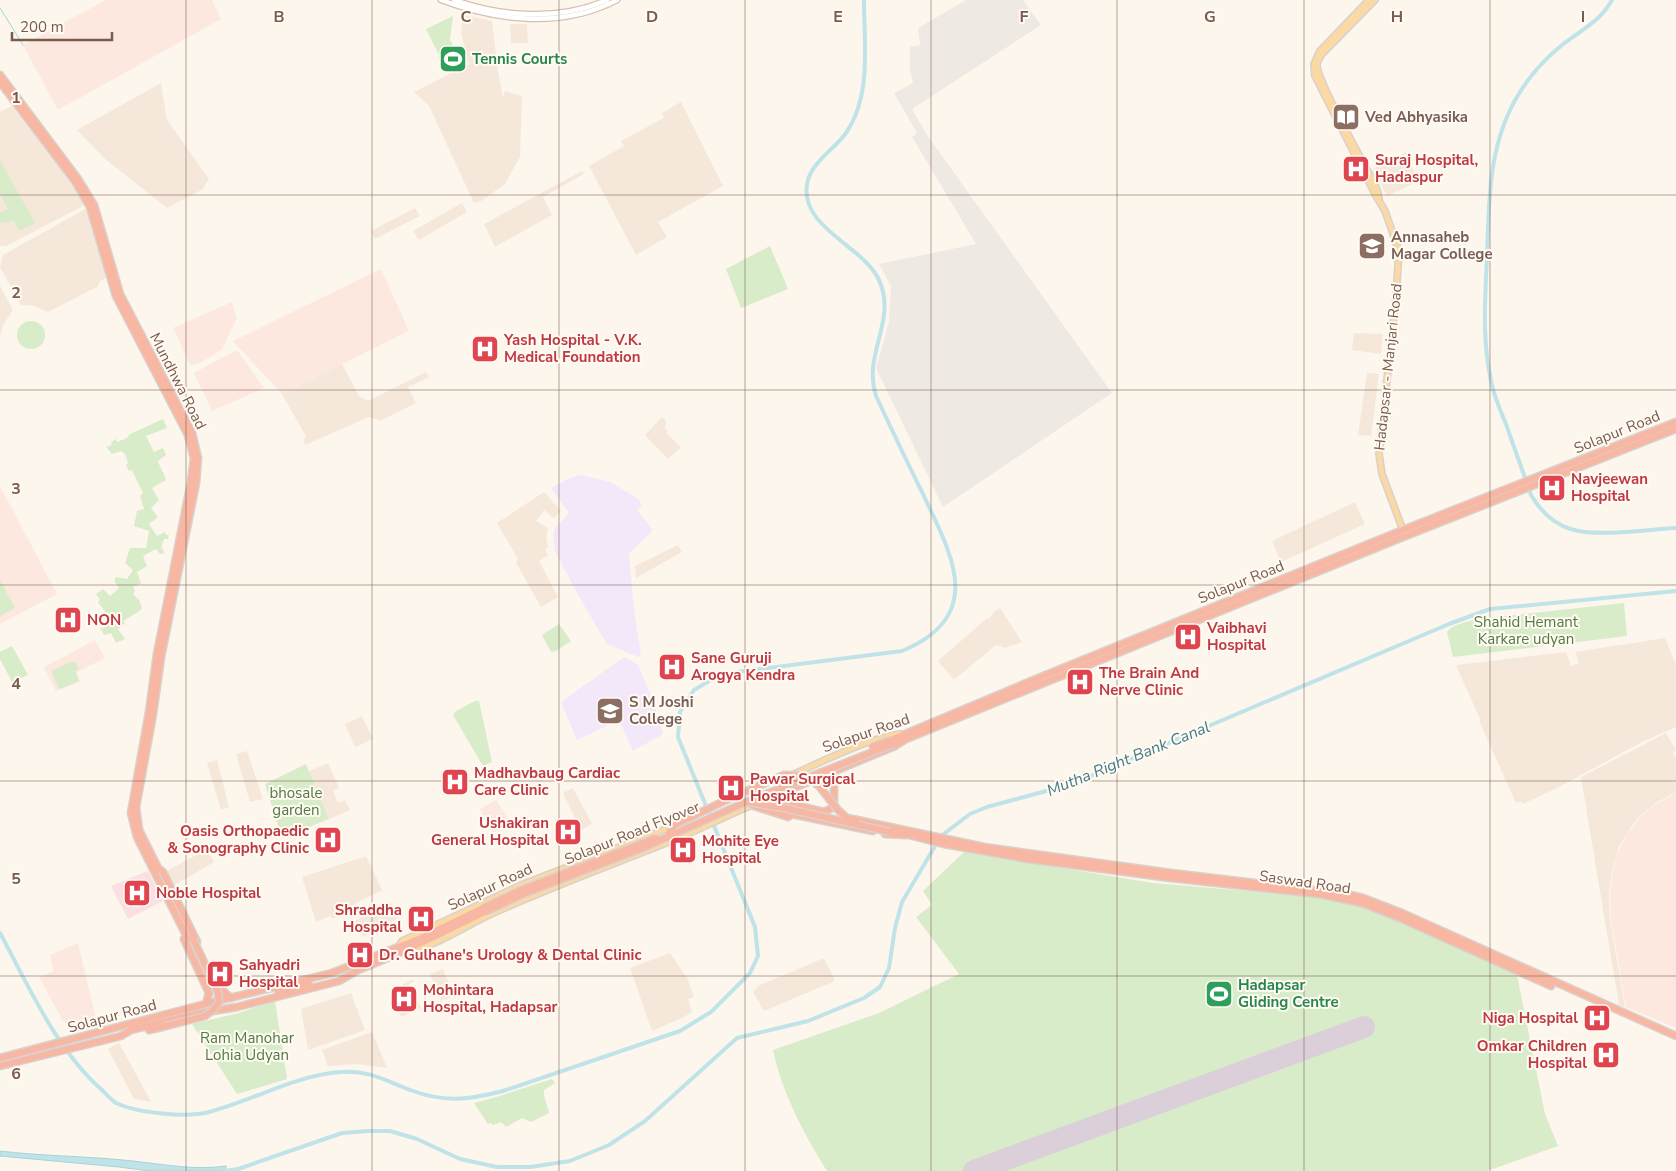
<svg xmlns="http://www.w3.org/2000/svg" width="1676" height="1171" viewBox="0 0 1676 1171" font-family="'Nunito Sans',sans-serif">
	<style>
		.residential { fill: #f5e8da }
		.commercial { fill: #fde8e0 }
		.industrial { fill: #efe9e4 }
		.education { fill: #f3e8fa }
		.medical { fill: #fbdfe3 }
		.green { fill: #d8ecc9 }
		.water { fill: #bfe3e8; stroke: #a5d3da }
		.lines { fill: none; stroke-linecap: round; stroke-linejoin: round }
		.stream { stroke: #a5d3da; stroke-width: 1 }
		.canal { stroke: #bfe3e8; stroke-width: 4 }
		.runway { stroke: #dbcfda; stroke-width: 22 }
		.secondary-casing { stroke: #d6c0b0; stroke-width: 7 }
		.primary-casing { stroke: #dad1cd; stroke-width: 8 }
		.highway-casing { stroke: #dad1cd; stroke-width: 9 }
		.secondary { stroke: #fff; stroke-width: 4.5 }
		.primary { stroke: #fbd9a5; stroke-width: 5 }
		.highway { stroke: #f7b7a3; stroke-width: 6 }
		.highway-bridge-casing { stroke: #dad1cd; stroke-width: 9; stroke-linecap: butt }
		.highway-bridge { stroke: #f7b7a3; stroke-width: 6 }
		.grid { fill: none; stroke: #7a5c4d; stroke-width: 1; stroke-opacity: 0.55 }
		.labels { text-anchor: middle; stroke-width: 4; stroke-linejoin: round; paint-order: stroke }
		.leisure-label { font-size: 15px; font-weight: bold; fill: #27864d; stroke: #fffaf3; text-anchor: start }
		.education-label { font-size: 15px; font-weight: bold; fill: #785e54; stroke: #fffaf3; text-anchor: start }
		.health-label { font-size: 15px; font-weight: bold; fill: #be3a42; stroke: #fffaf3; text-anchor: start }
		.street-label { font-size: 15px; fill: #7a5c4d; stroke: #fffaf3 }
		.park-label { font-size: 15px; fill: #537a41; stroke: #fffaf3 }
		.water-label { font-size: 16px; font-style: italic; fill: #437c86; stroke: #fffaf3 }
		.grid-label { font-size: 16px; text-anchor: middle; font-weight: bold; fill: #7a5c4d; stroke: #fffaf3; stroke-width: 4; stroke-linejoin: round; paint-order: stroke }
	</style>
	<rect width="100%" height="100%" fill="#fdf6ec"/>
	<g class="residential">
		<path d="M463,15L492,21L498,71L503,98L505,91L522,96L520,157L505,184L481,201L474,203L429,106L414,92L469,64L461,33Z"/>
		<path d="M510,24H527L528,43H511Z"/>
		<path d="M161,83L167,120L209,179L203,189L167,208L104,158L77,130Z"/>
		<path d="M681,102L723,186L658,222L667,237L636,255L589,166L624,146L621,141L664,118L662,113Z"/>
		<path d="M12,106L66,176L85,205L6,246H0V112Z"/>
		<path d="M1406,152L1418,181L1387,196L1373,169Z"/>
		<path d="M582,171L584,174L543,197L552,215L495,247L484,224Z"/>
		<path d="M462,203L467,212L419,240L413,231Z"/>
		<path d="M87,208L106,278L100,281L97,287L48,312L34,306L21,305L0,267L3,255Z"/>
		<path d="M415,208L420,216L375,239L371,231Z"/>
		<path d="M0,286L13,310L3,325L0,336Z"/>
		<path d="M1354,333L1383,334L1381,354L1352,350Z"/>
		<path d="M342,364L359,396L368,401L426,372L429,377L408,387L416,403L380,421L369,417L305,445L304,440L306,436L282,394Z"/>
		<path d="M1367,373L1379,374L1371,436L1358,435Z"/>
		<path d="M662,417L666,421L665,428L668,431L666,433L681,447L668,459L645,435Z"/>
		<path d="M544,492L561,511L554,518L544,510L536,521L548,528L546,538L548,547L545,550L548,555L539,561L558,597L541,607L516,563L518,559L497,523Z"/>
		<path d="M1355,502L1365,524L1281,562L1272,541Z"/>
		<path d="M678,545L682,552L636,578L635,566Z"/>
		<path d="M1000,608L1022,642L1005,648L996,645L954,680L938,661L987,618L989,619L995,611Z"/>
		<path d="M1665,638L1676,665V727L1644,741L1557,788L1523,804L1521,801L1516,803L1480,723V719L1457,668V665L1566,652L1571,666L1579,663L1575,652Z"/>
		<path d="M362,716L373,739L355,747L345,724Z"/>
		<path d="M1666,733L1676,750L1673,752L1676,759V792L1656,803L1642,814L1633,824L1619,847L1612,871L1609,894L1610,919L1625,1007L1619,1005L1581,777Z"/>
		<path d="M247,751L263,799L250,802L236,754Z"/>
		<path d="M217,760L229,807L221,810L207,763Z"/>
		<path d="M328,763L339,788L333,791L338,803L345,800L350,810L329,819L309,771Z"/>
		<path d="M573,788L592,824L581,830L563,793Z"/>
		<path d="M207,849L214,862L173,886L165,872Z"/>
		<path d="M366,856L382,890L335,914L336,917L332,919L330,916L316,922L302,877Z"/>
		<path d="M390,902L399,918L363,937L355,921Z"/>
		<path d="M670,953L687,978L694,997L688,999L692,1012L684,1017L652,1031L630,968Z"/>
		<path d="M824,958L835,981L764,1011L753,992L758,986Z"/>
		<path d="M443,969L454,996L446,1000L445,999L441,1001L430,974Z"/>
		<path d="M413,979L414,981L409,984L421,1008L401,1017L390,991Z"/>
		<path d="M351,993L365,1030L308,1050L301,1009Z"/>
		<path d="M372,1032L387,1068L356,1064L328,1066L322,1050Z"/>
		<path d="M119,1043L151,1102L134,1099L108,1049Z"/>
	</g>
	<g class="commercial">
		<path d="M104,0H212L221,19L58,110L23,45L104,1Z"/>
		<path d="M381,269L409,331L282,394L233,341Z"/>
		<path d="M232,302L237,318L222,349L202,362L191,366L173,328Z"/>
		<path d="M237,350L264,388L212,411L194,373Z"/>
		<path d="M0,486L57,594L0,624Z"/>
		<path d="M95,640L105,658L77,672L80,682L56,691L44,667Z"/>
		<path d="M1676,793V1028L1626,1007L1611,919L1610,894L1613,872L1617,855L1628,833L1642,815L1656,804Z"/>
		<path d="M496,800L509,821L508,825L493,833L480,809Z"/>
		<path d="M78,943L97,1023L74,1029L63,1021L39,977L54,971L50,955Z"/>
	</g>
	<path class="industrial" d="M966,0H1023L1041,25L912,109L927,135L1112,393L943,507L876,368L889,322L891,286L879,264L976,244L912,137L917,133L894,93L913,83L910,70V47L920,45L918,28Z"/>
	<g class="education">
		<path d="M580,475L611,482L638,499L642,505L637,510L653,530L629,554L634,610L641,655L638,657L607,644L578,595L555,551L553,537L555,528L569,513L551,488L568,479Z"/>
		<path d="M624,657L638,665L653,700L663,734L633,751L619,720L577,740L561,702Z"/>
	</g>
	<path class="medical" d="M148,871L163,901L128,919L111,886Z"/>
	<g class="green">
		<path d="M453,16L450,39L454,48L439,55L426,29Z"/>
		<path d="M461,46L468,61L445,72L438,56Z"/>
		<path d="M0,160L35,223L19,231L14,221L0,223V213L8,209L0,194Z"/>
		<path d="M770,246L788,289L741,308L726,269Z"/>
		<circle cx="31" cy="335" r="14"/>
		<path d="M163,419L167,428L146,436L154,452L163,448L166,455L158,461C160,468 164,473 166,480L152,488L159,500L151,508L158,517L149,524L157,536L165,532L166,535H169L168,539H164L161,548L163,549L164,553L160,554L156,549L143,556L147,566L137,572L141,583L133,587L135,591L133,594L139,600L142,608L138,612L123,621L125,623L118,629L125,639L116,643L111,633L104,635L100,628H104L112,619L109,617L98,602L100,600L96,594L103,589L110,596L119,588L114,581L116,577L127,579L133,570L125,563L130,548H146L149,531L134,526L137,511L144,509L140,496L143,493L132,470L129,471L126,465L128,463L125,454L121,451L112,454L106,447L112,445L111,442L116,439L117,442L127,438L130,434Z"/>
		<path d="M0,580L15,608L0,616Z"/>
		<path d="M1624,603L1627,636L1453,657L1447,632C1453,624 1467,622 1477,619Z"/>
		<path d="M559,624L571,641L556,651L551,652L542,635Z"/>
		<path d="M12,646L28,675L12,682L0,659V652Z"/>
		<path d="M70,662H75L79,669L75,671L79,681L59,689L51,671Z"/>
		<path d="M475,701H479L492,762L483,766L453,715L456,711Z"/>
		<path d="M306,764L329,819L282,838L265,784Z"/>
		<path d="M964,852L1153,883L1319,897L1351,903L1397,918L1517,975L1545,1114L1558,1146L1487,1171H827C804,1134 782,1093 773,1050L879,1013L959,974L916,917L932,905L923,891Z"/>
		<path d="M275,1001L287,1079L237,1094L192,1024L235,1014Z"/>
		<path d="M552,1079L555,1083L544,1090V1095L549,1113L531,1122L522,1118L506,1127L501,1122L493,1125L490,1123L488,1124L474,1103L493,1098Z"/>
	</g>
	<path class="water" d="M0,1151C41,1156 82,1156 123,1160C157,1163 191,1171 226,1166V1171H149L119,1167L0,1156Z"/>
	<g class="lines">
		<path class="stream" d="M0,8L23,45"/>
		<g class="canal">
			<path d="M1612,0C1599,23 1582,29 1562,45C1546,58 1531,74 1520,92C1488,142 1489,200 1487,257C1485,299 1482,339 1491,381C1494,396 1500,410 1506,424C1514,448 1523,471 1531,495C1554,534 1584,535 1625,532C1642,531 1659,529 1676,528"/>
			<path d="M0,933C28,985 57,1051 102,1090C106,1094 111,1100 116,1103C137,1113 187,1118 209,1112C252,1101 298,1074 342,1072C370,1070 386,1081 410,1090C445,1103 468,1100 503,1091L680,1031L711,1012L750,973L758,956L755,927L678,737L680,712L694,690L721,674L902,651C988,615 951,554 922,492C906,460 891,428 876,396C862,352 899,320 878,278C861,245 800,227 807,184C811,162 834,150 846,133C872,95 864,44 864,0"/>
			<path d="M225,1171L238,1169L342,1133L368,1131H390L417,1139L460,1159L497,1167H530L570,1161L609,1145L645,1121L737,1038L808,1021L864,998L880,987L889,968L895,928L902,902L941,836L970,814L987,807L1072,784L1449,624L1490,609L1676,591"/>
		</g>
		<path class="runway" d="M974,1171L1364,1027"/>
		<g class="secondary-casing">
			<g id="secondary">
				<path d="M441,0C497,21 562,29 617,0"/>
				<path d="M454,0C503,17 559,21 607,0"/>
			</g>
		</g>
		<g class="primary-casing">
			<g id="primary">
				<path d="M1369,0L1320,51L1314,64L1315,76L1375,194L1385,211L1399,251L1396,296L1379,454L1382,474L1404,533"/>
				<path d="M1375,0L1322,54C1320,57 1318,60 1317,64C1316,78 1356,149 1365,166C1370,175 1378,187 1379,198"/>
				<path d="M792,775C821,762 871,737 901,734"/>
				<path d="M399,946L402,941L521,885L674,826"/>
				<path d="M402,952C422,954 469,924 489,915C550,887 614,864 676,839C707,826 736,811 767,799"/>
			</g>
		</g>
		<g class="highway-casing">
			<g id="highway">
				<path d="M0,75L78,179L94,205L120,294L192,433L198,458L196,483L161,657L153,714L136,807L139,830L158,868L163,872L197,942"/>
				<path d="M0,82L75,181L90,207L116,296L188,435L194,458L191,482L157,654L149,712L131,813L137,837L189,941"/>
				<path d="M891,740L1041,677L1403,530L1676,422"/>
				<path d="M834,772V807"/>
				<path d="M767,799L895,746L906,739L1398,539L1676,429"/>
				<path d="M776,800L824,812L834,807"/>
				<path d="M777,801L786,811L792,814L873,831"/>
				<path d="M751,805L788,817L792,814"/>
				<path d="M857,820L984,847L1171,873L1346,894L1363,898L1402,913L1676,1036"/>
				<path d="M885,834L906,835"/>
				<path d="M909,835L944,844L1028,859L1171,878L1319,894L1362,903L1400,918L1551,986"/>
				<path d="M184,939L209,993L206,1004"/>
				<path d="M216,980L221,989L231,998"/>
				<path d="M278,992L309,984"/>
				<path d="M149,1030L166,1026"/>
				<path d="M0,1058L213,1002L332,973L419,939L483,908"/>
				<path d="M0,1066L121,1036L131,1030L200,1013L237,1007L339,981L358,970L402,952L485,912"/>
			</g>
		</g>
		<use href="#secondary" class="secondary"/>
		<use href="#primary" class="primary"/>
		<use href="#highway" class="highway"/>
		<g class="highway-bridge-casing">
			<g id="highway-bridge">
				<path d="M872,747L891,740"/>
				<path d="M747,802L784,808L890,832"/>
				<path d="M669,833L676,824L735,796L784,775L804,776L810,779L819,786L838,810L847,818L857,820"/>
				<path d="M483,908L521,890L656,838"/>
				<path d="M485,912L523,894L643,848L746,802L893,744"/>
				<path d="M166,1026L205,1016L214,1009L219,1002L218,992L193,939"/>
			</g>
		</g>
		<use href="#highway-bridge" class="highway-bridge"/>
	</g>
	<path class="grid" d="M186,0V1171M372,0V1171M559,0V1171M745,0V1171M931,0V1171M1117,0V1171M1304,0V1171M1490,0V1171M0,195H1676M0,390H1676M0,585H1676M0,781H1676M0,976H1676"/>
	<defs>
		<g id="stadium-square" transform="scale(1.4375)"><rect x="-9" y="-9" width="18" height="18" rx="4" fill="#2e9e5b" stroke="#fffaf3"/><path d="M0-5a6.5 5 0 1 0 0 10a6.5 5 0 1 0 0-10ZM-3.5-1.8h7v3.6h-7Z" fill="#fff"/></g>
		<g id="library-square" transform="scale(1.4375)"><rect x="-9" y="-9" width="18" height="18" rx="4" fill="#8d6e63" stroke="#fffaf3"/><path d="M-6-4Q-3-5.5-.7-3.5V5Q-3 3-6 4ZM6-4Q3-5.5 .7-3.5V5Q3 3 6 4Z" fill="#fff"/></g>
		<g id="hospital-square" transform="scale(1.4375)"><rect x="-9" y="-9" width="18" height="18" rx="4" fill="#e0444e" stroke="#fffaf3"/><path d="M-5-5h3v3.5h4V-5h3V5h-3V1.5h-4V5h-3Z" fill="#fff"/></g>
		<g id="university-square" transform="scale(1.4375)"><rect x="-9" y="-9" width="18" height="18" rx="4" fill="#8d6e63" stroke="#fffaf3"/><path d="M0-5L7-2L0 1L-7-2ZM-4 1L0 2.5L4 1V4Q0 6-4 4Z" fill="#fff"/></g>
	</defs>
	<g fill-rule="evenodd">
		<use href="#stadium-square" x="453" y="59"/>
		<use href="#library-square" x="1346" y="117"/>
		<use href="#hospital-square" x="1356" y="169"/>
		<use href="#university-square" x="1372" y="246"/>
		<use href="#hospital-square" x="485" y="349"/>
		<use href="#hospital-square" x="1552" y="488"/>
		<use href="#hospital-square" x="68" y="620"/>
		<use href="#hospital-square" x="1188" y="637"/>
		<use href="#hospital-square" x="672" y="667"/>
		<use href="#hospital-square" x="1080" y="682"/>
		<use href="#university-square" x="610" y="711"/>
		<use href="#hospital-square" x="455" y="782"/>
		<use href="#hospital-square" x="731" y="788"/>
		<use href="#hospital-square" x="568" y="832"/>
		<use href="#hospital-square" x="328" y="840"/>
		<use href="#hospital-square" x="683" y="850"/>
		<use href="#hospital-square" x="137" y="893"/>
		<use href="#hospital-square" x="421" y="919"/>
		<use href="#hospital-square" x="360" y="955"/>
		<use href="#hospital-square" x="220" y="974"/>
		<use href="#stadium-square" x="1219" y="994"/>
		<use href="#hospital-square" x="404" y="999"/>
		<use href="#hospital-square" x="1597" y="1018"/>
		<use href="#hospital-square" x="1606" y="1055"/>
	</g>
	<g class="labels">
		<g class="leisure-label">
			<text x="472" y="64">Tennis Courts</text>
			<text x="1238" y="990">Hadapsar<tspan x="1238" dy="17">Gliding Centre</tspan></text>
		</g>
		<g class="education-label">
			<text x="1365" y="122">Ved Abhyasika</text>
			<text x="1391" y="242">Annasaheb<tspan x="1391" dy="17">Magar College</tspan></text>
			<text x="629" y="707">S M Joshi<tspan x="629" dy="17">College</tspan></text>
		</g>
		<g class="health-label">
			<text x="1375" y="165">Suraj Hospital,<tspan x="1375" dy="17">Hadaspur</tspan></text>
			<text x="504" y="345">Yash Hospital - V.K.<tspan x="504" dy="17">Medical Foundation</tspan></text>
			<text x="1571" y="484">Navjeewan<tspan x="1571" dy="17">Hospital</tspan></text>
			<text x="87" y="625">NON</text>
			<text x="1207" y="633">Vaibhavi<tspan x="1207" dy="17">Hospital</tspan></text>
			<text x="691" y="663">Sane Guruji<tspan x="691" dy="17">Arogya Kendra</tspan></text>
			<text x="1099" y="678">The Brain And<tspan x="1099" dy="17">Nerve Clinic</tspan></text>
			<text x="474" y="778">Madhavbaug Cardiac<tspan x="474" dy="17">Care Clinic</tspan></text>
			<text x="750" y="784">Pawar Surgical<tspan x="750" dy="17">Hospital</tspan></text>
			<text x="549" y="828" text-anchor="end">Ushakiran<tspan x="549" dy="17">General Hospital</tspan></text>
			<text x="309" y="836" text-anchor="end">Oasis Orthopaedic<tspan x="309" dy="17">&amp; Sonography Clinic</tspan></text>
			<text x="702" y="846">Mohite Eye<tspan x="702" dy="17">Hospital</tspan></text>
			<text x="156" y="898">Noble Hospital</text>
			<text x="402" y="915" text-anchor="end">Shraddha<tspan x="402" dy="17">Hospital</tspan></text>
			<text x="379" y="960">Dr. Gulhane's Urology &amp; Dental Clinic</text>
			<text x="239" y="970">Sahyadri<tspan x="239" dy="17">Hospital</tspan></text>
			<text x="423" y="995">Mohintara<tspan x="423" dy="17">Hospital, Hadapsar</tspan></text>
			<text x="1578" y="1023" text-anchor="end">Niga Hospital</text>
			<text x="1587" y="1051" text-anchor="end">Omkar Children<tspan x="1587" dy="17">Hospital</tspan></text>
		</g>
		<g class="street-label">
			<text transform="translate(1388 367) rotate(-84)" y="5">Hadapsar - Manjari Road</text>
			<text transform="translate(178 381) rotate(63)" y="5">Mundhwa Road</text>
			<text transform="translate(1617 432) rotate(-22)" y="5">Solapur Road</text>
			<text transform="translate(1241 582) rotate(-22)" y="5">Solapur Road</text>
			<text transform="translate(866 733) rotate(-19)" y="5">Solapur Road</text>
			<text transform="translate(632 833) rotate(-22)" y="5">Solapur Road Flyover</text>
			<text transform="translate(1305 882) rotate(8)" y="5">Saswad Road</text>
			<text transform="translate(490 887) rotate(-25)" y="5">Solapur Road</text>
			<text transform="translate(112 1016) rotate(-15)" y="5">Solapur Road</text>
		</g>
		<g class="park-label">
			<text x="1526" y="627">Shahid Hemant<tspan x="1526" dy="17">Karkare udyan</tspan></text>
			<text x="296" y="798">bhosale<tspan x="296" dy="17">garden</tspan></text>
			<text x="247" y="1043">Ram Manohar<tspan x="247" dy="17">Lohia Udyan</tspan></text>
		</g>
		<g class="water-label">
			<text transform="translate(1128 758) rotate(-22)" y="6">Mutha Right Bank Canal</text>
		</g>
	</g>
	<g class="grid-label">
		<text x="279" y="22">B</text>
		<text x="466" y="22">C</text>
		<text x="652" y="22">D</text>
		<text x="838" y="22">E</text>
		<text x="1024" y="22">F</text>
		<text x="1210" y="22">G</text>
		<text x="1397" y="22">H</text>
		<text x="1583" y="22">I</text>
		<text x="16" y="103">1</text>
		<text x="16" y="298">2</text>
		<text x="16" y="494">3</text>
		<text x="16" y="689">4</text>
		<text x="16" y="884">5</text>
		<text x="16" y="1079">6</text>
	</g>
	<path d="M12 32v8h100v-8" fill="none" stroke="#7a5c4d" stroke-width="2.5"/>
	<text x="20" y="32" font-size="15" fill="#7a5c4d" stroke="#fffaf3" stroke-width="4" paint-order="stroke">200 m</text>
</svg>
